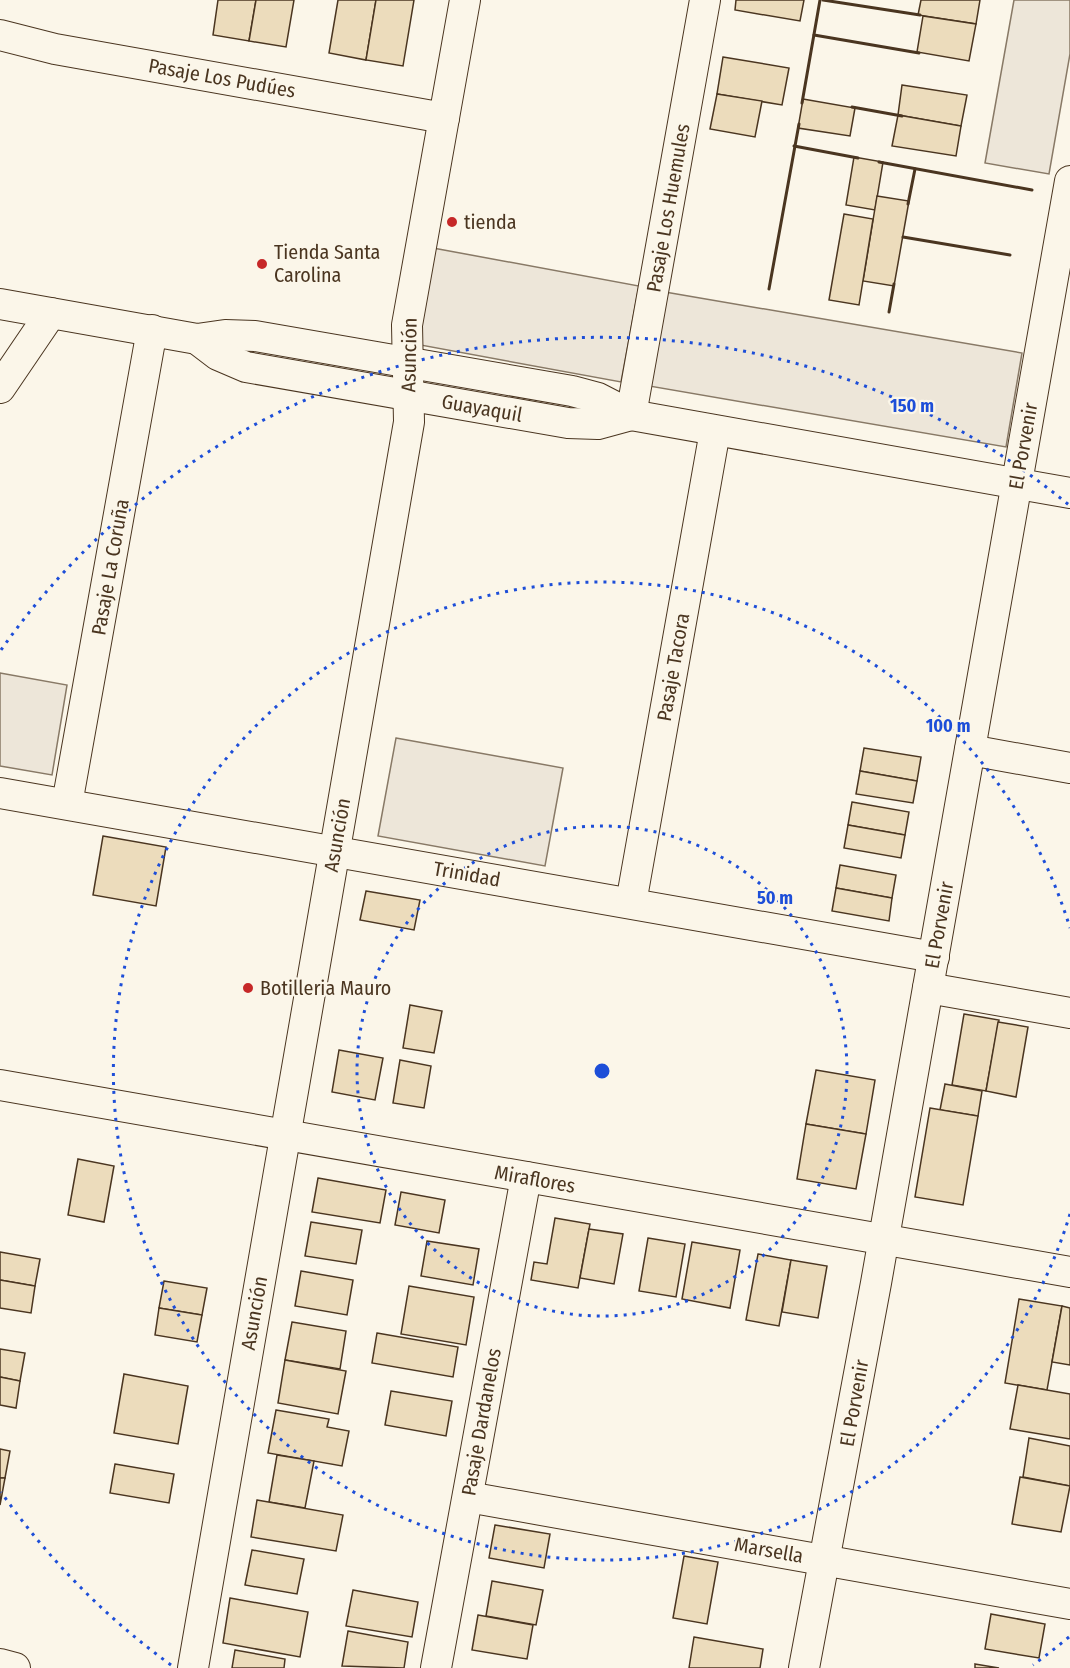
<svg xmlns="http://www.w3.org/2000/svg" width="1070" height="1668" viewBox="0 0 1070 1668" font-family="'Fira Sans Condensed',sans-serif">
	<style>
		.green { fill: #ede6d9; stroke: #887966; stroke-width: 1.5 }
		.building { fill: #ecdcbc; stroke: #4a3520; stroke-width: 1.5 }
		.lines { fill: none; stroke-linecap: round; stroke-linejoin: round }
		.street-casing { stroke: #4a3520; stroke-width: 32 }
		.street { stroke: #fbf6e9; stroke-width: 30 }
		.wall { stroke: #4a3520; stroke-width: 3 }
		.ring { fill: none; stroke: #1d4ed8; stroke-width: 3; stroke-dasharray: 3 6 }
		.poi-dot { fill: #c62828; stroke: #fbf6e9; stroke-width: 2 }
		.labels { text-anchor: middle; stroke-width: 4.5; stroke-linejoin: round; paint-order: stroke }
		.street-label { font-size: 20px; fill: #4a3520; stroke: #fbf6e9 }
		.poi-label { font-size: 20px; fill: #4a3520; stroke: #fbf6e9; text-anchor: start }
		.centre { fill: #1d4ed8; stroke: #fbf6e9; stroke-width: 3 }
		.ring-label { font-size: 18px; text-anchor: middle; font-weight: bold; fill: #1d4ed8; stroke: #fbf6e9; stroke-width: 4.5; stroke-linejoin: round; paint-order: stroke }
	</style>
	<rect width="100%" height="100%" fill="#fbf6e9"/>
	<g class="green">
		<path d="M1014,0H1070V54L1049,174L985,163Z"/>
		<path d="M433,248L639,286L621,382L415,344Z"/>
		<path d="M665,292L1022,353L1006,447L649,386Z"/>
		<path d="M0,673L67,685L52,775L0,766Z"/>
		<path d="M396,738L563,768L545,866L378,836Z"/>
	</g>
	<g class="building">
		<path d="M218,0H256L249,41L213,35Z"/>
		<path d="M256,0H294L286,47L249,41Z"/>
		<path d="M338,0H376L366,60L329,53Z"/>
		<path d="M376,0H414L403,66L366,60Z"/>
		<path d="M736,0H804L800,21L735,10Z"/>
		<path d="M921,0H980L976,24L918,15Z"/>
		<path d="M923,16L976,24L969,61L917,52Z"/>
		<path d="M723,57L789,68L782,105L717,94Z"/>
		<path d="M902,85L967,95L961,126L898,115Z"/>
		<path d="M717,94L762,101L755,137L710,129Z"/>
		<path d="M803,99L855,108L850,136L798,128Z"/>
		<path d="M898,115L961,126L956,156L892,146Z"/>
		<path d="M854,157L883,162L875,210L846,205Z"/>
		<path d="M877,196L909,201L894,286L863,281Z"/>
		<path d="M844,214L873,219L859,305L829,300Z"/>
		<path d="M864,748L921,757L917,781L860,771Z"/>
		<path d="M860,771L917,781L913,803L856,794Z"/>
		<path d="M852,802L909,812L905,835L848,825Z"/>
		<path d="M848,825L905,835L901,858L844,848Z"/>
		<path d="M103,836L166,847L156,906L93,895Z"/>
		<path d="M840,865L896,875L892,898L836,888Z"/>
		<path d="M836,888L892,898L889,921L832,911Z"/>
		<path d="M366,891L420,900L414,930L360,920Z"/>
		<path d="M410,1005L442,1011L434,1053L403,1048Z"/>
		<path d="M964,1014L999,1020L986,1091L952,1085Z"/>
		<path d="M998,1022L1028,1027L1016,1097L986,1091Z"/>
		<path d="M339,1050L383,1058L375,1100L332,1092Z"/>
		<path d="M400,1060L431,1066L424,1108L393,1103Z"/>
		<path d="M816,1070L875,1080L866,1134L806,1124Z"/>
		<path d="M945,1084L982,1091L978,1116L940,1110Z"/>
		<path d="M930,1108L978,1116L963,1205L915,1197Z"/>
		<path d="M806,1124L866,1134L856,1189L797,1179Z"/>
		<path d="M78,1159L114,1166L104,1222L68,1215Z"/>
		<path d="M318,1178L386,1190L380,1223L312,1212Z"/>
		<path d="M401,1192L445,1200L439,1233L395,1225Z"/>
		<path d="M555,1218L590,1224L578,1288L531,1280L534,1262L547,1264Z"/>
		<path d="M311,1222L362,1230L356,1264L305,1256Z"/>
		<path d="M589,1229L623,1234L614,1284L580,1278Z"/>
		<path d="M648,1238L685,1244L676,1297L639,1291Z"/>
		<path d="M427,1241L479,1249L473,1285L421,1276Z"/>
		<path d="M692,1242L740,1250L730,1308L682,1299Z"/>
		<path d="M0,1252L40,1259L35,1286L0,1280Z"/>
		<path d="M758,1254L791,1260L779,1326L746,1320Z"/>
		<path d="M791,1260L827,1266L818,1318L782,1312Z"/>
		<path d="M301,1271L353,1280L347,1315L295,1306Z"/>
		<path d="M0,1280L35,1286L31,1313L0,1308Z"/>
		<path d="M164,1281L207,1288L202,1315L159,1308Z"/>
		<path d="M409,1286L474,1297L466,1345L401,1334Z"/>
		<path d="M1019,1299L1062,1306L1047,1390L1005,1383Z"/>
		<path d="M1062,1306L1070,1308V1365L1052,1362Z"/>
		<path d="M159,1308L202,1315L197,1342L155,1335Z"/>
		<path d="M292,1322L346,1331L340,1369L285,1360Z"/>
		<path d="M377,1333L458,1347L453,1377L372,1363Z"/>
		<path d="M0,1349L25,1353L20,1381L0,1377Z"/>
		<path d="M285,1360L346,1371L338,1414L278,1403Z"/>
		<path d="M124,1374L188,1386L178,1444L114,1433Z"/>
		<path d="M0,1377L20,1381L16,1408L0,1405Z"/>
		<path d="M1018,1385L1070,1394V1439L1010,1429Z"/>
		<path d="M391,1391L452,1401L446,1436L385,1425Z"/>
		<path d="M276,1410L329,1419L327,1427L349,1431L342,1466L268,1453Z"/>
		<path d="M1029,1438L1070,1446V1486L1023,1477Z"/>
		<path d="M0,1449L10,1451L5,1478H0Z"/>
		<path d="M277,1455L314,1461L305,1508L269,1502Z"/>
		<path d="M115,1464L174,1474L169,1503L110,1493Z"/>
		<path d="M1020,1477L1070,1486L1061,1532L1012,1524Z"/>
		<path d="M0,1478H5L0,1505Z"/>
		<path d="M257,1500L343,1515L336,1551L251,1537Z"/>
		<path d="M495,1525L550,1534L544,1568L489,1558Z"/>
		<path d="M252,1550L304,1559L297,1594L245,1585Z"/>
		<path d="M684,1556L718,1562L707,1624L673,1618Z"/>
		<path d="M492,1581L543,1590L536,1625L486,1616Z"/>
		<path d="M353,1590L418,1602L412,1637L346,1626Z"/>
		<path d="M230,1598L308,1612L300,1657L223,1643Z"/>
		<path d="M991,1614L1045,1624L1039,1658L985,1649Z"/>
		<path d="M478,1615L533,1625L527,1659L472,1650Z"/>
		<path d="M348,1631L408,1642L404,1668L342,1666Z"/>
		<path d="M694,1637L763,1649L760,1668H689Z"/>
		<path d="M235,1650L285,1659L284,1668H232Z"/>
		<path d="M975,1664L999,1668H975Z"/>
	</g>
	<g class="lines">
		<g class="street-casing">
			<g id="street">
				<path d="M0,35L55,49L444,118"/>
				<path d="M0,304L197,339L225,335L255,336L572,391L598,398L631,415L1070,493"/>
				<path d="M197,339L218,355L246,367L568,423L598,424L631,415"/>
				<path d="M0,388L51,313"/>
				<path d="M631,415L705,0"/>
				<path d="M970,750L1070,768"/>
				<path d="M0,793L934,957"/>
				<path d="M67,804L152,330"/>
				<path d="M631,903L715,431"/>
				<path d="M928,988L1070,1013"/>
				<path d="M0,1085L1070,1272"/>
				<path d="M468,1497L1070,1604"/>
				<path d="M0,1664L15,1668"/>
				<path d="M193,1668L409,422L407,325L465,0"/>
				<path d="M436,1668L526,1177"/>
				<path d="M804,1668L876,1283L1070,181"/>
			</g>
		</g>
		<use href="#street" class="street"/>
		<g class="wall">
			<path d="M823,0L920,15"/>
			<path d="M814,35L919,53"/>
			<path d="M802,103L820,0"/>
			<path d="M852,107L902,116"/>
			<path d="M794,146L858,158"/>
			<path d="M879,162L1032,190"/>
			<path d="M908,204L915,169"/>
			<path d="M903,237L1010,255"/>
			<path d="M769,289L799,124"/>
			<path d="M889,312L894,284"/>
		</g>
	</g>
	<g class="ring">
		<circle cx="602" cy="1071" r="245"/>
		<path d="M1070 1214A489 489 0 1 1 1070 928"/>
		<path d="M1069 1637A734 734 0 0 1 1033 1665M171 1665A734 734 0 0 1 1 1492M1 650A734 734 0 0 1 1069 505"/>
	</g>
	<g class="poi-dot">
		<circle cx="452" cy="222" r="6"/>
		<circle cx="262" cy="264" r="6"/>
		<circle cx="248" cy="988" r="6"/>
	</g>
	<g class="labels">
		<g class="street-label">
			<text transform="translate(222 78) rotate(10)" y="7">Pasaje Los Pudúes</text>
			<text transform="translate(668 208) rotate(-80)" y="7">Pasaje Los Huemules</text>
			<text transform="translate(409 355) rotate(-89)" y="7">Asunción</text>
			<text transform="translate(482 408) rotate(10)" y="7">Guayaquil</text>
			<text transform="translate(1023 446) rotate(-80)" y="7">El Porvenir</text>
			<text transform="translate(110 567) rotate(-80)" y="7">Pasaje La Coruña</text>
			<text transform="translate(673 667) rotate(-80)" y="7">Pasaje Tacora</text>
			<text transform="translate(337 835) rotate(-80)" y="7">Asunción</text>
			<text transform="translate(467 874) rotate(10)" y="7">Trinidad</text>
			<text transform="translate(939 925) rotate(-80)" y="7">El Porvenir</text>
			<text transform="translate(535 1179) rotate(10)" y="7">Miraflores</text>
			<text transform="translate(254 1313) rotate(-80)" y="7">Asunción</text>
			<text transform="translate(854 1403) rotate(-80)" y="7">El Porvenir</text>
			<text transform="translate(481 1422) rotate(-80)" y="7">Pasaje Dardanelos</text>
			<text transform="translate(769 1550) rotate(10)" y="7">Marsella</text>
		</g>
		<g class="poi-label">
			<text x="464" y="229">tienda</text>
			<text x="274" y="259">Tienda Santa<tspan x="274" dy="23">Carolina</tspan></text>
			<text x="260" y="995">Botilleria Mauro</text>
		</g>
	</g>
	<circle cx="602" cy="1071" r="9" class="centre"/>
	<g class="ring-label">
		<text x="912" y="412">150 m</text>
		<text x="948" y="732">100 m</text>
		<text x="775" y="904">50 m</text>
	</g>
</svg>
